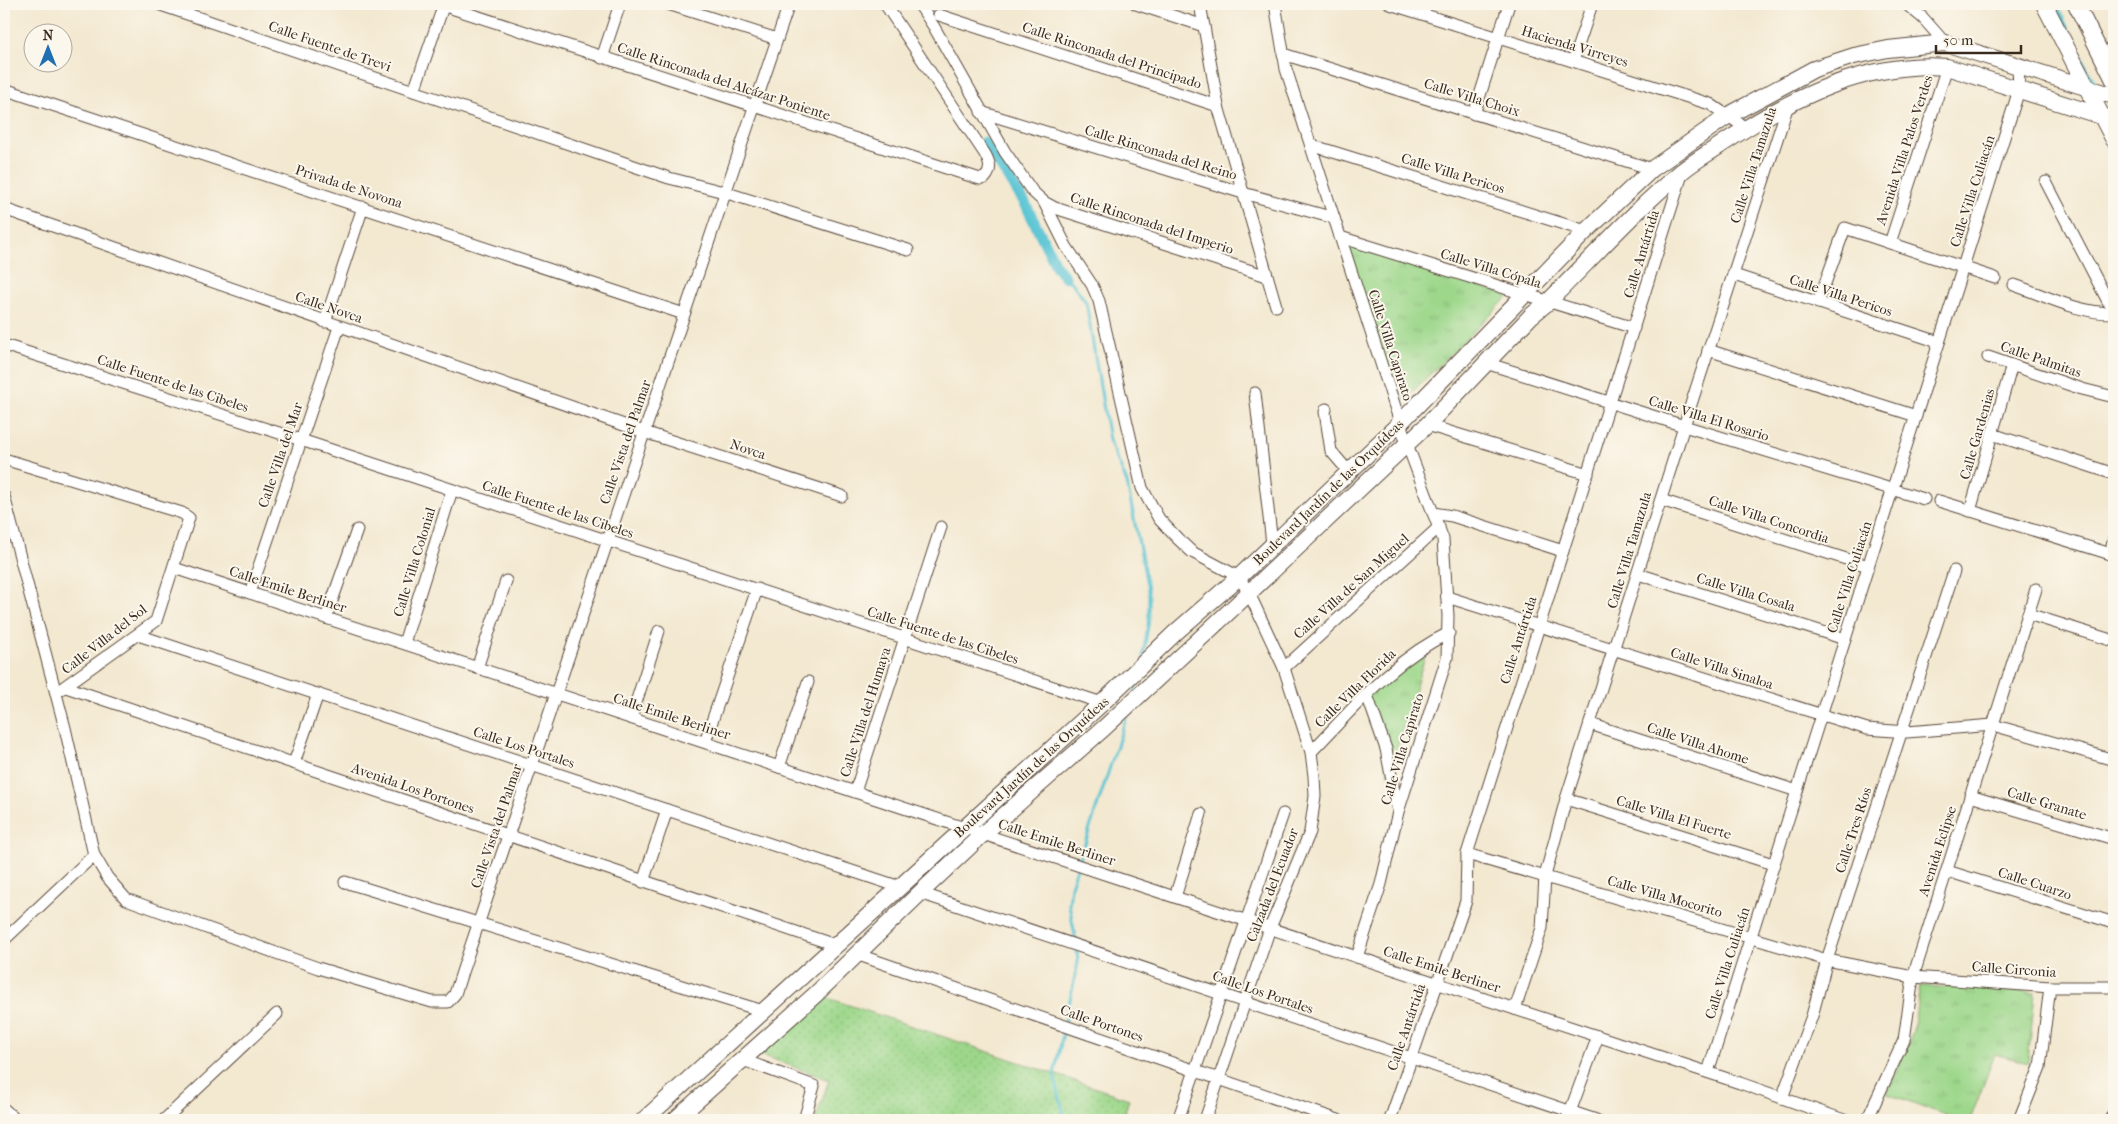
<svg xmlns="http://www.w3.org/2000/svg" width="2118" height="1124" viewBox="0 0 2118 1124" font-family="'IM FELL French Canon',serif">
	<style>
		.grass { fill: url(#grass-dots); stroke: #6c8054 }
		.park { fill: url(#park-tufts); stroke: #6c8054 }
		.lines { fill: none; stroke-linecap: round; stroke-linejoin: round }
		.stream { stroke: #5ac4d4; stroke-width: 3 }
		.canal { stroke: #5ac4d4; stroke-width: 11 }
		.street-casing { stroke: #574639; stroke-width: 13 }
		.secondary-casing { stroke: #574639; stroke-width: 18 }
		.street { stroke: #fff; stroke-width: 11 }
		.secondary { stroke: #fff; stroke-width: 16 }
		.labels { text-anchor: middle; stroke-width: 4; stroke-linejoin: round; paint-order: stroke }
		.street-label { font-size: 14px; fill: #3b2a1e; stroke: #fbf7ec }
	</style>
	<defs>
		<pattern id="grass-dots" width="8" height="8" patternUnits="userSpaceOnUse" patternTransform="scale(1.25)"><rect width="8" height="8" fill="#9cd78a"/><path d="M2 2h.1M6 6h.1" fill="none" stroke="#87b977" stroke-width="1.8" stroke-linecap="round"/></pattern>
		<pattern id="park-tufts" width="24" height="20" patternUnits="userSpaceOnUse" patternTransform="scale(1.25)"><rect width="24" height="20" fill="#9cd78a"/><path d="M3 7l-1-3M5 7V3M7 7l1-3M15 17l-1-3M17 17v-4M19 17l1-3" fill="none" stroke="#87b977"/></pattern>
	</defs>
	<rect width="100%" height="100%" fill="#fbf7ec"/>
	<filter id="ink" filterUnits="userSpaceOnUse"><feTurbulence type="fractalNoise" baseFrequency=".02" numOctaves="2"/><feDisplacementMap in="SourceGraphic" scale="10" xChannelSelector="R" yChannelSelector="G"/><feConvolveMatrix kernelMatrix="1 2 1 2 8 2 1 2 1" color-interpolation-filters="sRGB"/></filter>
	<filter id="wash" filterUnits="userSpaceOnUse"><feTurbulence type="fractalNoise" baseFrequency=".0096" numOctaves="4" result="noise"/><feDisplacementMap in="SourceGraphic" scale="20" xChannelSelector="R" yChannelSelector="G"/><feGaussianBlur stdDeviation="1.12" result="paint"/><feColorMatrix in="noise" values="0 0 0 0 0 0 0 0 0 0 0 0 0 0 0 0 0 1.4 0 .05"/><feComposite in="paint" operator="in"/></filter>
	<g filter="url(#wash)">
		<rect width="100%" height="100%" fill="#f3e8d0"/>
		<path class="grass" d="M825,997L1129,1099L1123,1118L1129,1120H815L829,1080L759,1054Z"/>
		<g class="park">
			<path d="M1344,243L1509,296L1398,406Z"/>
			<path d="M1429,644L1388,776L1382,733L1364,689Z"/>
			<path d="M1920,986L2035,992L2028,1063L1995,1054L1970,1120H1958L1887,1093L1913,1031Z"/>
		</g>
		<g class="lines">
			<g class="stream">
				<path d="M2056,4L2093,81"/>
				<path d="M1065,277L1073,284L1086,302L1109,440L1127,483L1149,595V619L1143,656"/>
				<path d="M1135,690L1138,677"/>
				<path d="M1076,941L1069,904L1071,886L1127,715"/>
				<path d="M1065,1023L1078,962L1077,948"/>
				<path d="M1064,1029L1054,1075L1065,1120"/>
			</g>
			<path class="canal" d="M984,142L1025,203L1056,266L1065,277"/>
		</g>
	</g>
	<g filter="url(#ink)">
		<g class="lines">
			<g class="street-casing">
				<g id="street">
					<path d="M158,4L669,178L724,192L908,250"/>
					<path d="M439,4L980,179L985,178C992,170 990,163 985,154L885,4"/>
					<path d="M668,4L777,39"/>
					<path d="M919,4L934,27L1005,152L1032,191L1044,202L1055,208L1267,276"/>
					<path d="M1136,4L1204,26"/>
					<path d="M1200,4L1218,106L1276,306"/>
					<path d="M1275,4L1286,69L1407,444L1443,539L1448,616L1447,658L1398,812L1381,884L1357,957"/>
					<path d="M1390,4L1710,104L1746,128"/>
					<path d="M1906,4L1923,18L1945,43"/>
					<path d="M939,15L1218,106"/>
					<path d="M1283,54L1652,169"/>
					<path d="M602,58L620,4"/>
					<path d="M1573,61L1592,4"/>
					<path d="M4,89L684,314"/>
					<path d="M414,91L444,4"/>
					<path d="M981,112L1243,193L1334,218"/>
					<path d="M1474,114L1509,4"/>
					<path d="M1311,145L1586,231"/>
					<path d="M2046,182L2114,313"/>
					<path d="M1044,202L1066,246L1092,285L1099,301L1142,488L1159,519L1178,539L1192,552L1239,577L1249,593L1284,668L1311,752L1314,776L1315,796L1310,832L1270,928L1205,1120"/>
					<path d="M4,209L644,432L842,496"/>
					<path d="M1340,237L1634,328"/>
					<path d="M1890,243L1947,67"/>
					<path d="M1734,275L1939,342"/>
					<path d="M2014,285C2046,296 2081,314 2114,313"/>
					<path d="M1818,303L1845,228L1995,278"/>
					<path d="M325,322L363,207"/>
					<path d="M4,345L301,440L1102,703"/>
					<path d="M1708,350L1916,416"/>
					<path d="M1988,357L2082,389L2114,397"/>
					<path d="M1486,363L1684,426L1924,499"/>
					<path d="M1255,393L1272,544"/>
					<path d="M1326,409L1325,412L1331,451L1349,472"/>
					<path d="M1427,425L1588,474"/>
					<path d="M1992,434L2114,474"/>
					<path d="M4,459L182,513L189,518L156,621L61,689"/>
					<path d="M4,496L65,728L94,855L107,877L126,899L318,968L432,1002H448L455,994L462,972L789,4"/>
					<path d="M1661,500L1868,566"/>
					<path d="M1939,501L2114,555"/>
					<path d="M1970,511L2012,365"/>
					<path d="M1433,513L1452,516L1563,551"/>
					<path d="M2110,554L2114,538"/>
					<path d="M174,568L1740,1083L1844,1120"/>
					<path d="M1638,574L1845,639"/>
					<path d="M250,593L339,327"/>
					<path d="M1447,597L1867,729L1907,732L1993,725L2114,760"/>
					<path d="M2028,614L2114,641"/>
					<path d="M326,618L357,530"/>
					<path d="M138,635L900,887"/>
					<path d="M404,643L452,490"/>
					<path d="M477,668L506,581"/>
					<path d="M1284,668L1439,527"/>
					<path d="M66,687L835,945"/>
					<path d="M1367,695L1386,749L1397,807"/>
					<path d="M631,718L659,631"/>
					<path d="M1590,724L1797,791"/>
					<path d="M705,742L757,589"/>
					<path d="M1311,752C1353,709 1393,659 1449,633"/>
					<path d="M294,763L318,694"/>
					<path d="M779,767L808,682"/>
					<path d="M855,792L941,527"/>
					<path d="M1970,796L2114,839"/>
					<path d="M1566,799L1773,864"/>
					<path d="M1467,854L1827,960L1913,977L2050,987H2114"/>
					<path d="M1947,871L2114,923"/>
					<path d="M345,882L763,1011"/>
					<path d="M643,882L667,810"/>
					<path d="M920,893L1596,1120"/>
					<path d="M1175,897L1201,814"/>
					<path d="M4,940L94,855"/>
					<path d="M856,954L1338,1120"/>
					<path d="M1515,1009L1542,928L1545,876L1566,799L1684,426L1788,105"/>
					<path d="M743,1060L814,1086L804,1120"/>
					<path d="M1708,1072L2019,90L2018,65"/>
					<path d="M1782,1098L1812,1016L1827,960L1954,571"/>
					<path d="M4,1109L16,1120"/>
					<path d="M164,1120L277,1014"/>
					<path d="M1178,1120L1283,814"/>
					<path d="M1390,1120L1466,901L1467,854L1683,171"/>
					<path d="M1567,1120L1598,1036"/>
					<path d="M1867,1120L1904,1040L1913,977L2036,589"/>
					<path d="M2019,1120L2040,1067L2050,987"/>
					<path d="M2110,1120L2114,1112"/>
				</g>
			</g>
			<g class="secondary-casing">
				<g id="secondary">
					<path d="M2044,4L2114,140"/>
					<path d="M2076,4L2114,80"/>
					<path d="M644,1120L1102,703L1176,632L1239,577L1400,423L1586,231L1652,169L1729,115L1814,69L1854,56L1888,49L1945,43L2114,96"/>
					<path d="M675,1120L816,994L920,893L984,833L1104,728L1234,607L1427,425L1531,316L1548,302C1592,258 1634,211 1681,172C1695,160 1711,152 1725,142C1791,98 1866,61 1947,67L2114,120"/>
				</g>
			</g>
			<use href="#street" class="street"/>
			<use href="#secondary" class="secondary"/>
		</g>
	</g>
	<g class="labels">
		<g class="street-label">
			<text transform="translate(330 46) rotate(19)" y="5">Calle Fuente de Trevi</text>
			<text transform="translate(1575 46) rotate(17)" y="5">Hacienda Virreyes</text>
			<text transform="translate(1112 55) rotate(18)" y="5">Calle Rinconada del Principado</text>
			<text transform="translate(724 81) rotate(18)" y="5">Calle Rinconada del Alcázar Poniente</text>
			<text transform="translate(1472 97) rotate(17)" y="5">Calle Villa Choix</text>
			<text transform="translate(1904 150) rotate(-72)" y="5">Avenida Villa Palos Verdes</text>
			<text transform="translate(1161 152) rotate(17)" y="5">Calle Rinconada del Reino</text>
			<text transform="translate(1753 165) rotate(-72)" y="5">Calle Villa Tamazula</text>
			<text transform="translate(1453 173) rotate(17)" y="5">Calle Villa Pericos</text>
			<text transform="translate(349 186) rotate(18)" y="5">Privada de Novona</text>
			<text transform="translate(1972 191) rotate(-72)" y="5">Calle Villa Culiacán</text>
			<text transform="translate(1152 223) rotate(18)" y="5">Calle Rinconada del Imperio</text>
			<text transform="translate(1641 254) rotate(-73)" y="5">Calle Antártida</text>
			<text transform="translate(1491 268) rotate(17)" y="5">Calle Villa Cópala</text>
			<text transform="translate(1841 295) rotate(18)" y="5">Calle Villa Pericos</text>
			<text transform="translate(329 307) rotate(19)" y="5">Calle Novca</text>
			<text transform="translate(1391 345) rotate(72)" y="5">Calle Villa Capirato</text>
			<text transform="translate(2041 359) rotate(19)" y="5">Calle Palmitas</text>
			<text transform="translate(173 383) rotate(18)" y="5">Calle Fuente de las Cibeles</text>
			<text transform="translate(1709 418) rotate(17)" y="5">Calle Villa El Rosario</text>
			<text transform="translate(1977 434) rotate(-74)" y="5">Calle Gardenias</text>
			<text transform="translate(625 442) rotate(-71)" y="5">Calle Vista del Palmar</text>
			<text transform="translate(748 449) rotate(18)" y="5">Novca</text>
			<text transform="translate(280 455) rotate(-71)" y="5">Calle Villa del Mar</text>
			<text transform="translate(1328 492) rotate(-44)" y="5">Boulevard Jardín de las Orquídeas</text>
			<text transform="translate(558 509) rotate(18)" y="5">Calle Fuente de las Cibeles</text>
			<text transform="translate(1769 519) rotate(18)" y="5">Calle Villa Concordia</text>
			<text transform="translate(1629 550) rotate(-73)" y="5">Calle Villa Tamazula</text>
			<text transform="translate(414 562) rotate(-73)" y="5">Calle Villa Colonial</text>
			<text transform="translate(1849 577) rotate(-72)" y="5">Calle Villa Culiacán</text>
			<text transform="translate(1351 586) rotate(-42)" y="5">Calle Villa de San Miguel</text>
			<text transform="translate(288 589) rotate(18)" y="5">Calle Emile Berliner</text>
			<text transform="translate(1746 592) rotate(17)" y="5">Calle Villa Cosala</text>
			<text transform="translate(943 635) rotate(18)" y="5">Calle Fuente de las Cibeles</text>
			<text transform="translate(104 639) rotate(-38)" y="5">Calle Villa del Sol</text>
			<text transform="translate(1518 640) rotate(-72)" y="5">Calle Antártida</text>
			<text transform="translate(1722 668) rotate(18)" y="5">Calle Villa Sinaloa</text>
			<text transform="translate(1355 688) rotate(-44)" y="5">Calle Villa Florida</text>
			<text transform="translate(865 712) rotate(-72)" y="5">Calle Villa del Humaya</text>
			<text transform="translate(672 716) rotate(18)" y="5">Calle Emile Berliner</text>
			<text transform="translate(1698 743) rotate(18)" y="5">Calle Villa Ahome</text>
			<text transform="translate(524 747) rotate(18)" y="5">Calle Los Portales</text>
			<text transform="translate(1402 749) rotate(-73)" y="5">Calle Villa Capirato</text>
			<text transform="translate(1031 767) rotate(-42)" y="5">Boulevard Jardín de las Orquídeas</text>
			<text transform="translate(413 788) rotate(19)" y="5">Avenida Los Portones</text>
			<text transform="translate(2047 803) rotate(17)" y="5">Calle Granate</text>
			<text transform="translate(1674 817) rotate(17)" y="5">Calle Villa El Fuerte</text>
			<text transform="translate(496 826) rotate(-71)" y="5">Calle Vista del Palmar</text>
			<text transform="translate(1853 830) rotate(-72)" y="5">Calle Tres Ríos</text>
			<text transform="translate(1057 842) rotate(18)" y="5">Calle Emile Berliner</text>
			<text transform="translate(1937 851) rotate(-72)" y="5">Avenida Eclipse</text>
			<text transform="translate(2035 883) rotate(18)" y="5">Calle Cuarzo</text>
			<text transform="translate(1272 885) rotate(-69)" y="5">Calzada del Ecuador</text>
			<text transform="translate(1665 896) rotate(16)" y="5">Calle Villa Mocorito</text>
			<text transform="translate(1727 963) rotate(-72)" y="5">Calle Villa Culiacán</text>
			<text transform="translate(1442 969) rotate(18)" y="5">Calle Emile Berliner</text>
			<text transform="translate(2014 969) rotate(4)" y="5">Calle Circonia</text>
			<text transform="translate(1263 992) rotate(19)" y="5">Calle Los Portales</text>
			<text transform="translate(1102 1023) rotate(19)" y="5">Calle Portones</text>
			<text transform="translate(1406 1027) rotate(-71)" y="5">Calle Antártida</text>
		</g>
	</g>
	<rect width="2118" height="1124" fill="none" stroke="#fbf7ec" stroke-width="20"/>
	<g transform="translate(48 48)"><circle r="24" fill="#fbf7ec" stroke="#aea59a"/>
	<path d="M0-4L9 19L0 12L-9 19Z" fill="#1f6fb2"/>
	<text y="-8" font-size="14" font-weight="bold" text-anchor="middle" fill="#3b2a1e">N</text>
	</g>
	<path d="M1936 45v8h85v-8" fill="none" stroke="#3b2a1e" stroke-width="2.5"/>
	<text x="1943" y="45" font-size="15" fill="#3b2a1e" stroke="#fbf7ec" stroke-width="4" paint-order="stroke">50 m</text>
</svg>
